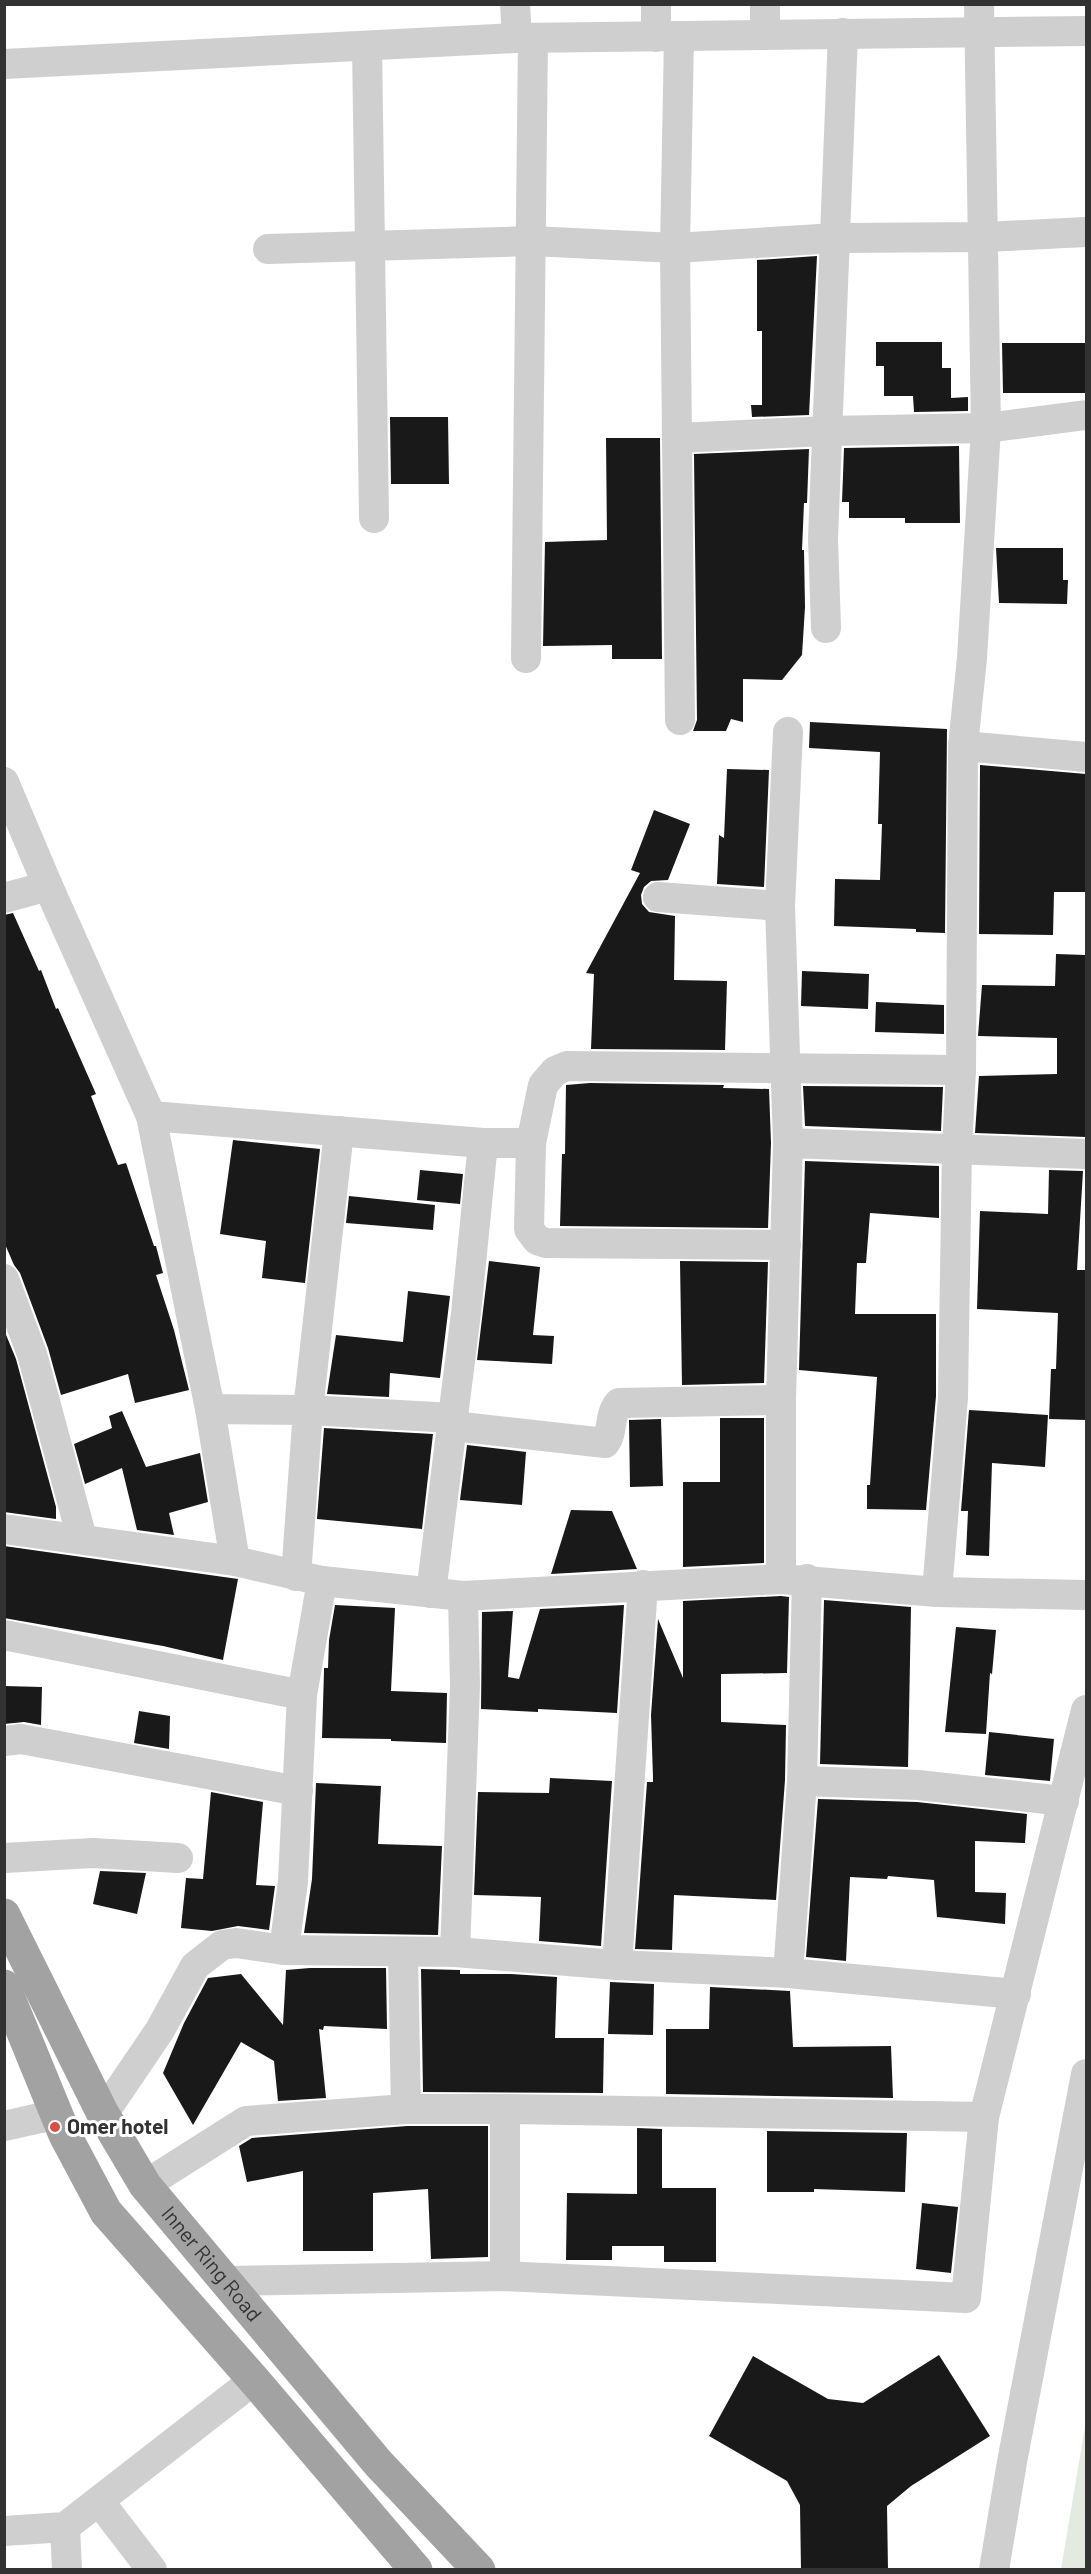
<svg xmlns="http://www.w3.org/2000/svg" width="1091" height="2574" viewBox="0 0 1091 2574" font-family="Barlow,sans-serif">
	<style>
		.green { fill: #e4eadf }
		.building { fill: #191919 }
		.lines { fill: none; stroke-linecap: round; stroke-linejoin: round }
		.minor { stroke: #cfcfcf; stroke-width: 30 }
		.trunk { stroke: #a2a2a2; stroke-width: 33 }
		.poi-dot { fill: #d75047; stroke: #fff; stroke-width: 2 }
		.labels { text-anchor: middle; stroke-width: 6; stroke-linejoin: round; paint-order: stroke }
		.poi-label { font-size: 21px; font-weight: bold; fill: #323232; stroke: #fff; text-anchor: start }
		.street-label { font-size: 21px; fill: #323232; stroke: #fff }
	</style>
	<rect width="100%" height="100%" fill="#fff"/>
	<path class="green" d="M1086,2421V2569H1061Z"/>
	<g class="building">
		<path d="M817,256L809,415L752,417L751,405H762V331H757V260Z"/>
		<path d="M876,342H942V368H951V398L968,397V411L914,412L913,396H884V366H876Z"/>
		<path d="M1002,343H1086V393H1003Z"/>
		<path d="M390,417H448L449,484H391Z"/>
		<path d="M606,438H660L662,659H612V645L543,646L545,542L607,540Z"/>
		<path d="M959,446L960,523H905V518H849V502H842L844,448Z"/>
		<path d="M809,449L807,503H804L802,550H804L805,607L802,655L782,680L743,679V722L731,719L726,731H693L697,720L694,454Z"/>
		<path d="M996,548H1063V580H1068L1067,604L999,603Z"/>
		<path d="M810,722L947,729L945,933L916,932V929L834,926L835,879L880,880L882,824H878L880,752L809,748Z"/>
		<path d="M980,765L1086,774V892H1054L1053,935L979,934Z"/>
		<path d="M727,769L769,770L764,887L717,884L719,835L724,838Z"/>
		<path d="M654,810L690,824L668,880L651,881L644,887L641,895L642,904L649,912L675,916L674,980L727,981L725,1050L591,1049L594,974L586,973L640,873L631,870Z"/>
		<path d="M13,913L39,971L41,970L56,1009L58,1008L96,1094L91,1096L118,1165L126,1163L154,1246H156L163,1273L156,1275L174,1330L189,1390L135,1403L128,1374L61,1395L48,1348L20,1273L14,1265L4,1242V915Z"/>
		<path d="M1056,954L1086,955V1137L975,1133L979,1076L1057,1074V1038L978,1036L982,985L1055,986Z"/>
		<path d="M802,971L869,974L868,1009L801,1006Z"/>
		<path d="M876,1002L944,1005V1034L875,1032Z"/>
		<path d="M590,1083L724,1085L723,1088L769,1089L771,1143L768,1228L560,1226L562,1154H565L566,1085Z"/>
		<path d="M803,1086L943,1087L941,1131L805,1126Z"/>
		<path d="M233,1140L320,1149L305,1283L262,1278L266,1241L220,1234Z"/>
		<path d="M805,1161L939,1166V1218L870,1213L866,1263H857L855,1314H936V1396L926,1510L867,1509V1485H870L877,1377L799,1370Z"/>
		<path d="M420,1170L463,1174L460,1204L417,1200Z"/>
		<path d="M1049,1170L1083,1171L1077,1270H1086V1420L1049,1419L1051,1369H1056L1058,1313L977,1309L980,1211L1048,1214Z"/>
		<path d="M349,1196L435,1205L433,1230L346,1223Z"/>
		<path d="M489,1261L540,1267L533,1335L554,1336L552,1364L477,1360Z"/>
		<path d="M680,1261L768,1262L764,1383L682,1385Z"/>
		<path d="M408,1291L450,1296L440,1378L390,1373L389,1397L327,1394L336,1335L403,1342Z"/>
		<path d="M4,1330L16,1359L56,1507V1519L4,1512Z"/>
		<path d="M969,1410L1048,1415L1045,1467L992,1463L989,1556L966,1555L968,1511H961Z"/>
		<path d="M122,1411L146,1467L200,1453L208,1502L169,1513L174,1535L137,1530L122,1468L85,1484L74,1444L112,1428L109,1416Z"/>
		<path d="M720,1418H764V1563L683,1567V1482H720Z"/>
		<path d="M661,1419L663,1486L630,1487L629,1420Z"/>
		<path d="M324,1428L433,1434L422,1529L317,1519Z"/>
		<path d="M467,1445L526,1452L522,1505L460,1500Z"/>
		<path d="M571,1510L612,1511L637,1569L551,1574Z"/>
		<path d="M4,1546L238,1579L223,1660L163,1646L4,1618Z"/>
		<path d="M781,1596L789,1597L787,1673L721,1674V1722L786,1725L785,1780L776,1900L674,1895L672,1950L635,1949L647,1782H653V1778L651,1715L658,1619L683,1678V1601Z"/>
		<path d="M824,1600L911,1607L908,1767L820,1764Z"/>
		<path d="M335,1605L395,1608L391,1691L447,1693L446,1743L391,1741V1739L322,1738L324,1671V1668H328L329,1640Z"/>
		<path d="M624,1605L617,1713L538,1709V1712L481,1709L482,1612L513,1611L508,1677L519,1679L540,1609Z"/>
		<path d="M956,1627L996,1630L992,1674L990,1673L986,1734L945,1732Z"/>
		<path d="M4,1686L42,1687L41,1725L24,1722L4,1724Z"/>
		<path d="M139,1711L170,1716L169,1749L134,1743Z"/>
		<path d="M989,1732L1054,1739L1050,1781L985,1775Z"/>
		<path d="M550,1778L612,1781L601,1946L539,1941L541,1897L474,1895L478,1792L549,1793Z"/>
		<path d="M316,1783L381,1786L378,1844L442,1846L438,1935L304,1933L312,1879Z"/>
		<path d="M211,1792L263,1802L256,1885L275,1886L269,1930L238,1926L212,1931L181,1928L186,1878L203,1879Z"/>
		<path d="M818,1799L917,1802L1027,1814L1025,1843L975,1841V1892L1006,1893L1005,1924L937,1917L934,1880L888,1876L887,1879L850,1877L846,1961L806,1957Z"/>
		<path d="M100,1871L146,1873L137,1914L93,1904Z"/>
		<path d="M310,1968H386L387,2029L324,2026L323,2030L319,2029L326,2098L278,2101L274,2061L241,2042L193,2125L163,2073L184,2023L208,1978L241,1974L283,2025L286,1970Z"/>
		<path d="M421,1969L460,1970V1974H511L557,1977L555,2038H604L603,2093L423,2092Z"/>
		<path d="M610,1982L654,1984L653,2035L608,2034Z"/>
		<path d="M710,1987L790,1991L793,2047L891,2046L893,2098L666,2094V2029H709Z"/>
		<path d="M407,2126H488V2257L431,2259L428,2189L373,2193V2251H303V2171L247,2182L239,2146L252,2138Z"/>
		<path d="M637,2128L662,2129V2188H716V2262H664V2246H612V2260H566L567,2193L637,2194Z"/>
		<path d="M767,2131L907,2133L905,2192L814,2189V2192H767Z"/>
		<path d="M922,2203L958,2207L951,2273L916,2269Z"/>
		<path d="M939,2355L990,2436L911,2486L887,2506L888,2570H801L800,2505L787,2481L709,2436L753,2356L828,2399L863,2403Z"/>
	</g>
	<g class="lines">
		<g class="minor">
			<path d="M515,4L517,38"/>
			<path d="M765,4V35"/>
			<path d="M656,37V4"/>
			<path d="M679,37L675,248L677,438L827,431L986,428L1086,415"/>
			<path d="M367,46L374,518"/>
			<path d="M4,64L517,38L1086,31"/>
			<path d="M268,249L532,241L675,248L836,238L985,237L1086,232"/>
			<path d="M677,438L680,720"/>
			<path d="M826,628L823,539L843,33"/>
			<path d="M526,658L533,39"/>
			<path d="M963,746L1086,757"/>
			<path d="M4,782L48,886L151,1116L210,1409L235,1561"/>
			<path d="M658,897L780,906"/>
			<path d="M4,898L48,886"/>
			<path d="M151,1116L483,1143H531"/>
			<path d="M788,1143L1086,1154"/>
			<path d="M786,1245L546,1243L537,1240L529,1229L531,1143L543,1085L555,1071L567,1066L961,1070"/>
			<path d="M4,1279L32,1354L82,1538"/>
			<path d="M210,1409L308,1410L454,1418"/>
			<path d="M453,1426L605,1443C614,1431 608,1416 619,1403L781,1400"/>
			<path d="M4,1529L235,1561L322,1581L463,1596L781,1579L937,1592L1086,1595"/>
			<path d="M296,1576L308,1410L339,1131"/>
			<path d="M781,1579V1400L788,1143L780,906L788,732"/>
			<path d="M937,1592L953,1397L957,1148L961,1070L963,746L972,658L986,428L979,4"/>
			<path d="M431,1593L466,1313L483,1143"/>
			<path d="M4,1635L302,1695"/>
			<path d="M4,1741L21,1739L298,1791"/>
			<path d="M802,1781L918,1785L1064,1801"/>
			<path d="M4,1858L93,1853L178,1858"/>
			<path d="M284,1950L293,1881L302,1695L322,1581"/>
			<path d="M403,1952L406,2109"/>
			<path d="M455,1952L465,1685L463,1596"/>
			<path d="M617,1965L643,1585"/>
			<path d="M788,1973L802,1781L807,1579"/>
			<path d="M505,2109V2276"/>
			<path d="M103,2114L160,2030L195,1966L222,1945L236,1943L284,1950L455,1952L617,1965L788,1973L1016,1994"/>
			<path d="M4,2126L58,2114"/>
			<path d="M145,2185L246,2121L406,2109H505L984,2117"/>
			<path d="M226,2281L505,2276L966,2298L984,2117L1086,1710"/>
			<path d="M99,2501L152,2570"/>
			<path d="M65,2527L67,2570"/>
			<path d="M4,2531L65,2527L254,2380"/>
			<path d="M994,2570L1012,2462L1086,2074"/>
		</g>
		<g class="trunk">
			<path id="s1" d="M4,1915L103,2114L145,2185L378,2463L479,2570"/>
			<path d="M4,1986L65,2135L106,2212L254,2380L416,2570"/>
		</g>
	</g>
	<circle class="poi-dot" cx="55" cy="2127" r="6"/>
	<g class="labels">
		<g class="poi-label">
			<text x="67" y="2134">Omer hotel</text>
		</g>
		<g class="street-label">
			<text dy="7" stroke="none"><textPath href="#s1" startOffset="408">Inner Ring Road</textPath></text>
		</g>
	</g>
	<rect width="1091" height="2574" fill="none" stroke="#323232" stroke-width="12"/>
</svg>
